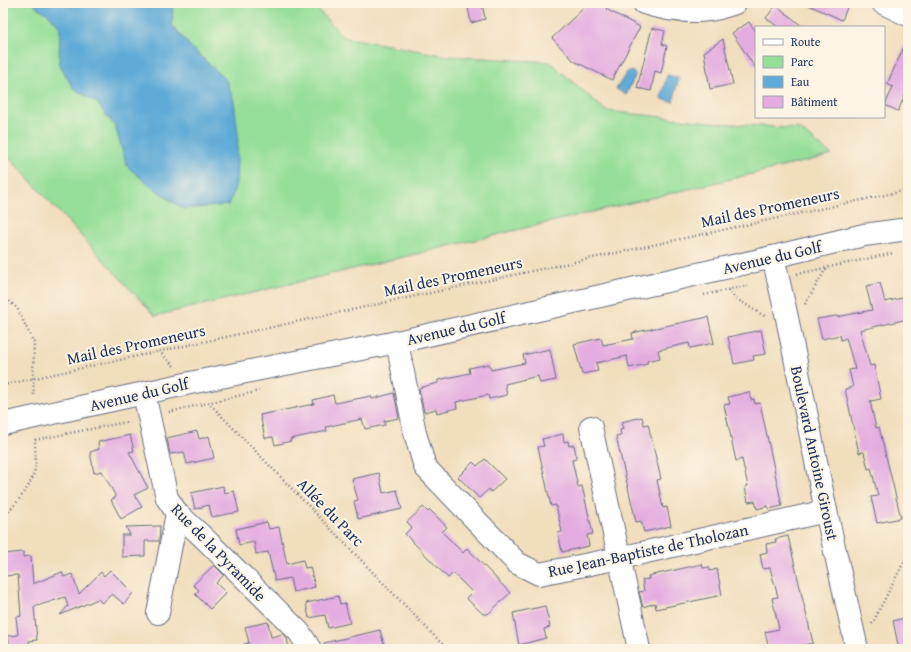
<svg xmlns="http://www.w3.org/2000/svg" width="911" height="652" viewBox="0 0 911 652" font-family="'Gentium Book Plus',serif">
	<style>
		.green { fill: #96df9a; stroke: #58877c }
		.water { fill: #5faad7; stroke: #3d6c9a }
		.building { fill: #e4ade1 }
		.lines { fill: none; stroke-linecap: round; stroke-linejoin: round }
		.minor-casing { stroke: #666c7f; stroke-width: 24 }
		.path { stroke: #666c7f; stroke-width: 2.5; stroke-dasharray: 1 3; stroke-linecap: butt }
		.minor { stroke: #fff; stroke-width: 22 }
		.labels { text-anchor: middle; stroke-width: 4; stroke-linejoin: round; paint-order: stroke }
		.street-label { font-size: 16px; fill: #1b2f5e; stroke: #fcf5e5 }
	</style>
	<rect width="100%" height="100%" fill="#fcf5e5"/>
	<filter id="ink" filterUnits="userSpaceOnUse"><feTurbulence type="fractalNoise" baseFrequency=".025" numOctaves="2"/><feDisplacementMap in="SourceGraphic" scale="8" xChannelSelector="R" yChannelSelector="G"/><feConvolveMatrix kernelMatrix="1 2 1 2 8 2 1 2 1" color-interpolation-filters="sRGB"/></filter>
	<filter id="wash" filterUnits="userSpaceOnUse"><feTurbulence type="fractalNoise" baseFrequency=".012" numOctaves="4" result="noise"/><feDisplacementMap in="SourceGraphic" scale="16" xChannelSelector="R" yChannelSelector="G"/><feGaussianBlur stdDeviation="0.9" result="paint"/><feColorMatrix in="noise" values="0 0 0 0 0 0 0 0 0 0 0 0 0 0 0 0 0 1.4 0 .05"/><feComposite in="paint" operator="in"/></filter>
	<g filter="url(#wash)">
		<rect width="100%" height="100%" fill="#f1debd"/>
		<path class="green" d="M3,3H312L343,37L448,56L550,62L606,111L719,123L799,129L832,155L155,316L3,151Z"/>
		<g class="water">
			<path d="M34,3H173L172,25L191,47L226,80L234,101L238,135L236,184L229,205L183,209L149,185L127,166L115,126L97,103L73,88L59,63L60,27L48,14L35,6Z"/>
			<path d="M632,71L635,74V76L626,95L616,89L627,72Z"/>
			<path d="M667,75L679,78L673,102L661,99Z"/>
		</g>
		<g id="blocks">
			<g class="building">
				<path d="M467,3H482L485,19L471,23Z"/>
				<path d="M589,3H612L606,9L640,27L612,80L574,61L552,38Z"/>
				<path d="M804,3H849L842,20Z"/>
				<path d="M776,5L803,27H778L766,18Z"/>
				<path d="M749,22L756,32V69L732,33Z"/>
				<path d="M652,28L665,31L662,44L667,46L661,73L655,71L651,91L637,88Z"/>
				<path d="M908,38V94L906,93L898,111L885,105L893,87L887,84Z"/>
				<path d="M723,39L733,84L710,89L704,52Z"/>
				<path d="M880,283L885,302L906,297L908,308V319L860,330L870,366L874,365L881,399L870,401L876,428L879,427L901,518L877,523L871,497L878,496L871,468L868,469L864,452L859,453L845,389L853,387L849,370L855,369L846,338L841,340L840,335L822,339L817,319L836,316L837,317L872,310L866,286Z"/>
				<path d="M708,317L714,343L690,348L689,343L658,350L660,358L647,361V364L629,368L627,356L596,363L598,371L582,374L574,344L601,338L603,345L633,339L632,333Z"/>
				<path d="M761,330L766,354L753,356L754,360L734,364L728,337Z"/>
				<path d="M550,349L556,380L540,383L538,376L505,384L507,395L489,399L488,395L456,402L457,408L437,413L436,409L424,412L419,388L438,383V380L470,373L469,368L489,364L491,370L525,363L523,355Z"/>
				<path d="M749,392L751,400L754,399L755,404L760,403L782,506L769,509L768,506L757,509L755,501L748,502L745,487L748,486L742,459L736,461L724,405L730,404L728,397Z"/>
				<path d="M394,393L399,418L384,421L385,425L365,429L362,419L326,427L327,431L290,439L291,441L275,445L273,437L265,438L260,415L314,404L313,400L333,395L335,403L371,396L372,399Z"/>
				<path d="M642,417L644,425L648,424L661,479L657,480L663,508L667,507L671,526L644,532L641,521L636,522L616,436L621,435L620,430L623,429L621,422Z"/>
				<path d="M197,431L199,439L209,436L214,458L187,464L184,452L170,454L167,438Z"/>
				<path d="M563,434L564,442L568,441L569,446L574,445L577,459L572,460L578,487L582,486L593,534L587,535L589,546L562,552L558,533L562,532L556,505L551,506L538,447L544,446L542,439Z"/>
				<path d="M130,435L134,451L129,452L148,488L134,495L142,507L121,519L111,500L116,497L102,471L94,473L90,452L99,449L98,442Z"/>
				<path d="M485,459L505,479L491,492L489,489L479,498L458,477L473,462L477,466Z"/>
				<path d="M379,473L383,493L397,490L402,509L358,519L354,501L358,500L352,479Z"/>
				<path d="M223,486L224,493L234,491L239,512L212,517L209,505L195,509L191,493Z"/>
				<path d="M423,507L428,512L430,510L447,527L442,532L463,553L467,548L510,593L488,614H483L466,598L472,592L453,573L448,578L405,534L412,527L407,522Z"/>
				<path d="M267,522L269,529L279,527L287,564L303,560L305,568L310,567L315,587L293,592L290,578L275,581L268,552L256,554L254,542L239,545L236,529Z"/>
				<path d="M160,526L159,541H145V556L122,557V535H130L126,527Z"/>
				<path d="M788,536L813,643L799,646L800,649H769L765,632L779,629L772,598L778,597L770,568L763,569L760,554L767,552L766,544L776,542L775,539Z"/>
				<path d="M23,552V557L31,556L33,584L62,572L64,577L72,574L79,594L101,572L104,576L110,570L133,593L124,604L112,594L102,603L98,599L60,615L68,606L65,597L34,607L37,640L29,641L30,649H10L8,636L18,635L16,617L21,616L18,575L3,576V554Z"/>
				<path d="M702,564L703,568L709,567L710,571L717,569L722,595L656,609L655,603L643,607L639,592L644,591L642,580L649,579L648,576Z"/>
				<path d="M214,565L224,575L216,583L226,593L210,609L195,594L199,590L193,585Z"/>
				<path d="M338,596L340,604L345,603L350,623L328,628L325,615L309,618L306,603Z"/>
				<path d="M545,606L550,627L544,629L546,638L519,645L513,613Z"/>
				<path d="M908,617V649H899L893,621Z"/>
				<path d="M268,622L271,637L283,634L287,638L289,649H244V644L249,643L245,627Z"/>
				<path d="M380,630L385,649H325L324,643Z"/>
			</g>
		</g>
	</g>
	<g filter="url(#ink)">
		<use href="#blocks" fill-opacity="0" stroke="#666c7f" stroke-width="1"/>
		<g class="lines">
			<g class="minor-casing">
				<g id="minor">
					<path d="M644,3C669,11 694,14 719,8C725,6 730,5 735,3"/>
					<path d="M883,3L908,15"/>
					<path d="M773,257L786,313L826,511L857,649"/>
					<path d="M397,342L415,433L425,467L517,563L539,574L620,558L826,511"/>
					<path d="M144,394L167,498L177,513L204,538L299,632L310,649"/>
					<path d="M3,424L190,383L397,342L773,257L864,235L908,229"/>
					<path d="M591,427L639,649"/>
					<path d="M158,613L177,513"/>
				</g>
			</g>
			<g class="path">
				<path d="M797,274L894,253"/>
				<path d="M728,290L735,298L766,317"/>
				<path d="M704,295L750,285"/>
				<path d="M3,296L17,308L34,343L33,378L34,397"/>
				<path d="M805,304L827,267"/>
				<path d="M159,351L174,366"/>
				<path d="M3,385L908,190"/>
				<path d="M208,402L447,649"/>
				<path d="M169,412L259,391"/>
				<path d="M35,440L131,421"/>
				<path d="M3,517C14,507 34,483 35,468C36,459 35,448 35,439"/>
				<path d="M872,624L908,554"/>
			</g>
			<use href="#minor" class="minor"/>
		</g>
	</g>
	<g class="labels">
		<g class="street-label">
			<text transform="translate(770 207) rotate(-12)" y="6">Mail des Promeneurs</text>
			<text transform="translate(772 257) rotate(-13)" y="6">Avenue du Golf</text>
			<text transform="translate(453 276) rotate(-12)" y="6">Mail des Promeneurs</text>
			<text transform="translate(456 328) rotate(-13)" y="6">Avenue du Golf</text>
			<text transform="translate(136 344) rotate(-12)" y="6">Mail des Promeneurs</text>
			<text transform="translate(139 394) rotate(-13)" y="6">Avenue du Golf</text>
			<text transform="translate(815 453) rotate(78)" y="6">Boulevard Antoine Giroust</text>
			<text transform="translate(331 512) rotate(46)" y="6">Allée du Parc</text>
			<text transform="translate(648 550) rotate(-12)" y="6">Rue Jean-Baptiste de Tholozan</text>
			<text transform="translate(219 552) rotate(46)" y="6">Rue de la Pyramide</text>
		</g>
	</g>
	<rect width="911" height="652" fill="none" stroke="#fcf5e5" stroke-width="16"/>
	<rect x="755" y="26" width="130" height="92" fill="#fcf5e5" stroke="#a2a6af"/>
	<rect x="763" y="39" width="20" height="6" fill="#ffffff" stroke="#a2a6af"/>
	<text x="791" y="46" font-size="12" fill="#1b2f5e">Route</text>
	<rect x="763" y="56" width="20" height="12" fill="#96df9a" stroke="#a2a6af"/>
	<text x="791" y="66" font-size="12" fill="#1b2f5e">Parc</text>
	<rect x="763" y="76" width="20" height="12" fill="#5faad7" stroke="#a2a6af"/>
	<text x="791" y="86" font-size="12" fill="#1b2f5e">Eau</text>
	<rect x="763" y="96" width="20" height="12" fill="#e4ade1" stroke="#a2a6af"/>
	<text x="791" y="106" font-size="12" fill="#1b2f5e">Bâtiment</text>
</svg>
